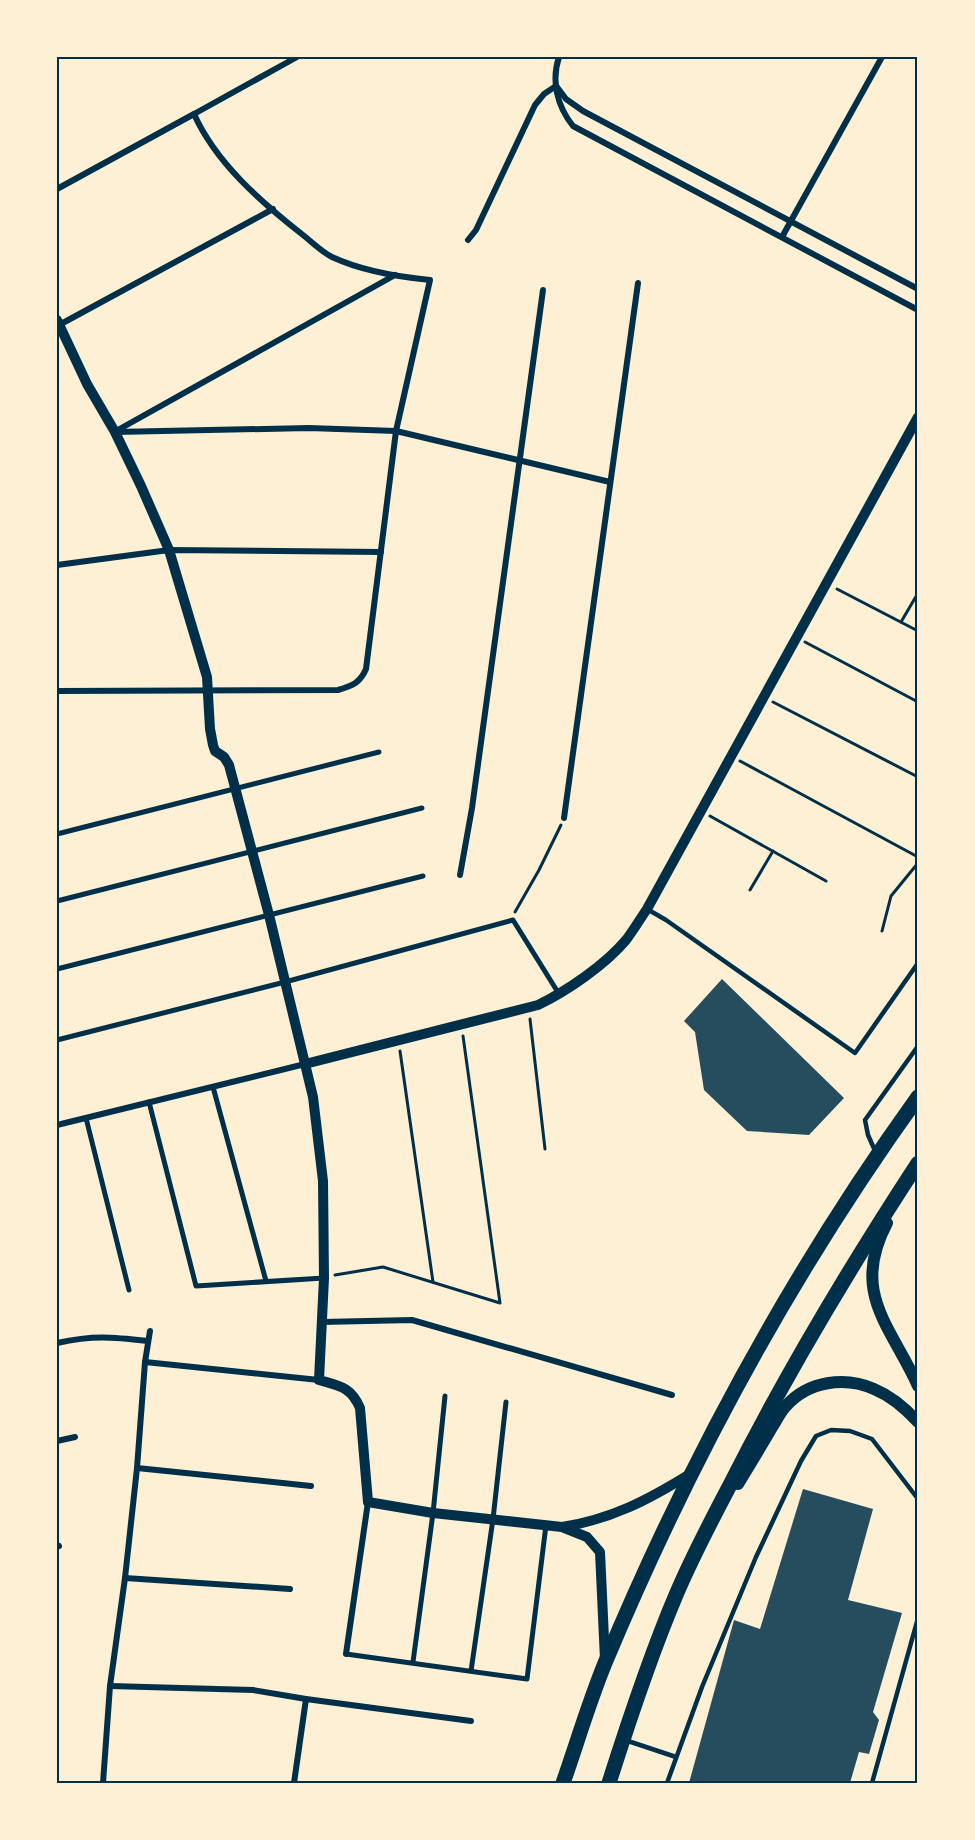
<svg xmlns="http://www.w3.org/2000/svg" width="975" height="1840" viewBox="0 0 975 1840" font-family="'Exo 2',sans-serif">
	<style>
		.building { fill: #264d5e }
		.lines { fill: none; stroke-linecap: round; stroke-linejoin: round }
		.path { stroke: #003049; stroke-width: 3 }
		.service { stroke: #003049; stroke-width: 4.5 }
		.pedestrian { stroke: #003049; stroke-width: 5 }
		.minor { stroke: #003049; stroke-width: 6 }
		.tertiary { stroke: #003049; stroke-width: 10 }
		.secondary { stroke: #003049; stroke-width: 12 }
		.trunk { stroke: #003049; stroke-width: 15 }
		.neatline { fill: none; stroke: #003049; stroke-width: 2 }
	</style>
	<rect width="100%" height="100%" fill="#fdf0d5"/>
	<g class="building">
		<path d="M722,979L844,1098L809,1135L747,1131L704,1090L695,1032L684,1021Z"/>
		<path d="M803,1489L873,1509L848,1600L902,1613L873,1712L879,1720L869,1754L859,1752L850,1783H689L734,1620L760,1629Z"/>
	</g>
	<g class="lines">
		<g class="path">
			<path d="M837,589L918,631"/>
			<path d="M901,622L918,593"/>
			<path d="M805,642L918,702"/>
			<path d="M773,702L918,777"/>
			<path d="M740,761L918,857"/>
			<path d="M710,816L826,881"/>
			<path d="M750,890L773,851"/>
			<path d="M515,912L539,870L561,825"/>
			<path d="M882,931L891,896L918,863"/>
			<path d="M530,1019L545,1149"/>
			<path d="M400,1051L433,1282"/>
			<path d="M335,1275L383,1267L500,1303L463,1036"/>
		</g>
		<g class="service">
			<path d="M647,909L666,920L855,1053L918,963"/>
			<path d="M876,1153L868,1135L865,1120L918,1046"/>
			<path d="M625,1740L676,1757"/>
			<path d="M667,1783L702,1687L756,1557L801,1461L816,1436L831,1430L850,1431L872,1439L918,1499"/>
			<path d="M872,1783L918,1618"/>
		</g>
		<g class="pedestrian">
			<path d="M57,834L379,752"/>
			<path d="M57,901L422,808"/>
			<path d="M57,969L423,876"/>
			<path d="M57,1040L285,982L513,920L559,994"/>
			<path d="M213,1087L266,1281"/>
			<path d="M149,1102L196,1286L324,1278"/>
			<path d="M86,1118L129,1290"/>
			<path d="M346,1654L527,1679L546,1525"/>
			<path d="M413,1662L433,1513L445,1396"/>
			<path d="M471,1671L493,1519L506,1402"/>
		</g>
		<g class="minor">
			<path d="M559,57C551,81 557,106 573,126L918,310"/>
			<path d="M557,87L566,99L583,111L918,289"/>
			<path d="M194,114L297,57"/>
			<path d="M57,189L194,114C216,163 261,202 303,235C312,242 322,252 332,257C360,270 399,277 430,280L396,431L366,669C360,683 352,686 338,690L57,691"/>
			<path d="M782,237L882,57"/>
			<path d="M468,240L476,230L535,105L544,94L556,86"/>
			<path d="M59,325L273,209"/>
			<path d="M116,431L395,275"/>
			<path d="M115,432L309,428L396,431L610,482"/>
			<path d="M57,565L169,550L381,552"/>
			<path d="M564,818L638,283"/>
			<path d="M460,875L472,808L543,290"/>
			<path d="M57,1125L305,1064"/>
			<path d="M322,1322L412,1320L672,1395"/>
			<path d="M57,1343C93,1335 112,1337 148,1341"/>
			<path d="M145,1362L319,1380"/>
			<path d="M57,1441L75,1437"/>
			<path d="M137,1468L311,1486"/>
			<path d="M57,1547L59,1546"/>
			<path d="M125,1578L290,1589"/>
			<path d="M346,1654L368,1502"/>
			<path d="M110,1686L253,1690L306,1699L471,1721"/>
			<path d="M103,1783L110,1686L125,1578L137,1468L145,1362L150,1331"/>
			<path d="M294,1783L306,1699"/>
		</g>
		<g class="tertiary">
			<path d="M57,320L87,384L115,432L141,486L169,550L207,677L210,729L213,745L215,751L224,757L229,765L269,915L313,1097L323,1181L324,1278L319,1380C340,1386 351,1387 360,1408L368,1502L433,1513L562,1527L587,1537L600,1552L605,1660"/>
			<path d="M305,1064L538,1005C567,991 605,965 626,940C633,931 640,919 647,909L918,417"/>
			<path d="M562,1527C612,1519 648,1500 690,1474"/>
		</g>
		<g class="secondary">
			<path d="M887,1223C850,1293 891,1326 918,1386"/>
			<path d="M738,1484C749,1466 760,1448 771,1429C776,1422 780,1412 786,1406C808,1381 845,1376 874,1389C891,1396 906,1409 918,1422"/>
		</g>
		<g class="trunk">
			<path d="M563,1783C577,1743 589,1702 605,1663C688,1464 792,1272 918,1097"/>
			<path d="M609,1783C629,1720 650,1656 676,1595C692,1557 711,1521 730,1485C786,1374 850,1267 918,1163"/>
		</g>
	</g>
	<rect width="975" height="1840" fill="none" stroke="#fdf0d5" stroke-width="117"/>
	<rect x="58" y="58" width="858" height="1724" class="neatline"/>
</svg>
